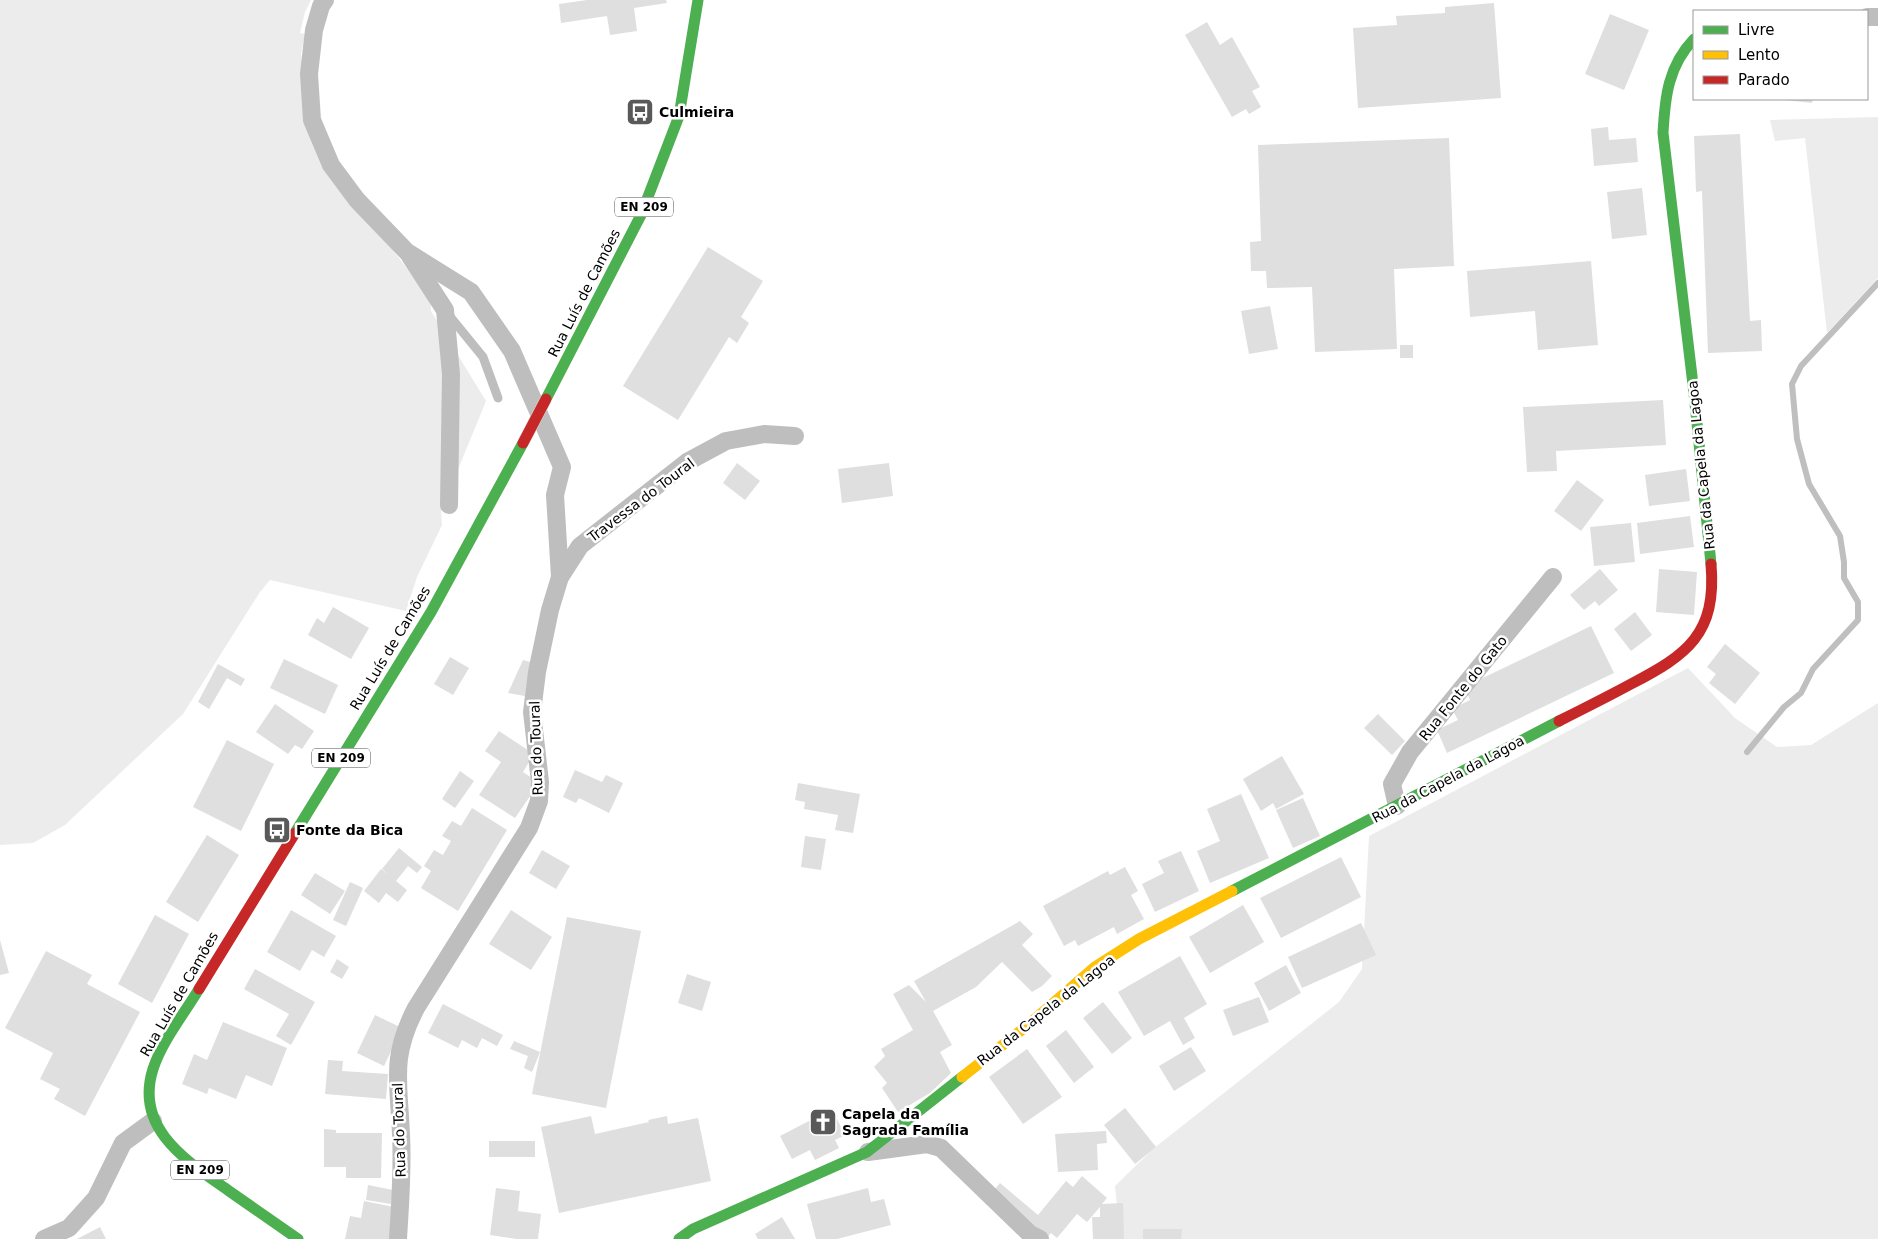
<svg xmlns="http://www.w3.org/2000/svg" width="1878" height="1239" viewBox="0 0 1878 1239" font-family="'DejaVu Sans',sans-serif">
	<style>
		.green { fill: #ececec }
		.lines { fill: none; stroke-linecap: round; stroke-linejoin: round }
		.stream { stroke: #bfbfbf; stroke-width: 6 }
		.building { fill: #dfdfdf }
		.lane { stroke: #bebebe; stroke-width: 9 }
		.street { stroke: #bebebe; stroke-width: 18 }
		.fast { stroke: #4caf50; stroke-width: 11 }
		.slow { stroke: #ffc107; stroke-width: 11 }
		.jam { stroke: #c62828; stroke-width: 11 }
		.jam-bridge-casing { stroke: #dbdbdb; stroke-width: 12; stroke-linecap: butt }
		.jam-bridge { stroke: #c62828; stroke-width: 11 }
		.labels { text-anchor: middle; stroke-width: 5; stroke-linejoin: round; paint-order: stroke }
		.shield { fill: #fff; stroke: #4c4c4c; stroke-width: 1 }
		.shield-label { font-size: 12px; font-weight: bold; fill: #000 }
		.poi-label { font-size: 14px; font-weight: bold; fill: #000; stroke: #fff; text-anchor: start }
		.street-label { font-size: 14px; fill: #000; stroke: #fff }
	</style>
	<rect width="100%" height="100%" fill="#fff"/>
	<g class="green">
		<path d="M0,0H311L305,12L300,33L305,34L301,54L315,148L431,300V311L486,401L441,511L442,525L417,577L406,611L270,580L260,592L183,714L65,825L33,843L0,845Z"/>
		<path d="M1878,117V278L1827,333L1805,138L1775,141L1770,120Z"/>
		<path d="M1688,668L1735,718L1777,747L1811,745L1878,703V1239H1120L1115,1186L1153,1149L1339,1002L1362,969L1369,836Z"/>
	</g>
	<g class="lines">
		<path class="stream" d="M1747,752L1784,707L1801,693L1813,669L1858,620V602L1844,578V562L1840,536L1809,484L1797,439L1792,384L1801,366L1878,283"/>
	</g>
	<g class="building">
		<path d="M587,0H666L667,3L634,8L637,31L610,35L607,16L561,23L559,4Z"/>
		<path d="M1494,3L1501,98L1358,108L1353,28L1397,25L1396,16L1445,13V7Z"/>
		<path d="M1610,14L1649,30L1624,90L1585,74Z"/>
		<path d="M1207,22L1220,45L1232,37L1260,87L1252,91L1261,107L1249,114L1246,109L1232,117L1185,35Z"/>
		<path d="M1776,99H1813L1812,103Z"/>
		<path d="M1608,127L1609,140L1636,138L1638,162L1594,166L1591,129Z"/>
		<path d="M1740,134L1750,321L1761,320L1762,351L1708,353L1702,191L1696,192L1694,136Z"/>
		<path d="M1449,138L1454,266L1394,269L1397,349L1315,352L1312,287L1267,288L1266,271H1251L1250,242L1261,241L1258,145Z"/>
		<path d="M1642,188L1647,235L1612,239L1607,192Z"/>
		<path d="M708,247L763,281L741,317L749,323L737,343L729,337L678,420L623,386Z"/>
		<path d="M1591,261L1598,345L1538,350L1535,311L1470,317L1467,271Z"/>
		<path d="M1270,306L1278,349L1249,354L1241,311Z"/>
		<rect x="1400" y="345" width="13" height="13"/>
		<path d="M1663,400L1666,445L1556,451L1557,471L1527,472L1523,407Z"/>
		<path d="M737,463L760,481L745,500L723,483Z"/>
		<path d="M889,463L893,496L842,503L838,469Z"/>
		<path d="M1686,469L1690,501L1649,506L1645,475Z"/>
		<path d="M1577,480L1604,500L1581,531L1554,511Z"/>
		<path d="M1690,516L1694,547L1640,554L1637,523Z"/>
		<path d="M1631,523L1635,562L1594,566L1590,527Z"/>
		<path d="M1600,569L1618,590L1599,606L1595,601L1584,610L1570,595Z"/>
		<path d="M1659,569L1697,572L1694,615L1656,612Z"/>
		<path d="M333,607L369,628L351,659L308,635L317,618L324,623Z"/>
		<path d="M1635,612L1652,635L1631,651L1614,629Z"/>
		<path d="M1591,626L1614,673L1447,753L1437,730L1458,720L1452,709L1470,700L1464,687Z"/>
		<path d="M1725,644L1760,673L1735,704L1709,683L1716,674L1707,667Z"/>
		<path d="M450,657L469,668L453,695L434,684Z"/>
		<path d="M284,659L338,685L325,714L270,688Z"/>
		<path d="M523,660L530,662L525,696L508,693Z"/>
		<path d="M218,664L245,679L241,686L227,678L209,709L198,702Z"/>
		<path d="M275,704L314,731L302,749L295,745L288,754L256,732Z"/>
		<path d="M1378,714L1405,741L1392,755L1364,728Z"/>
		<path d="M499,731L534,754L523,772L539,783L515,818L479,795L501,762L485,751Z"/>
		<path d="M227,740L274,764L241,831L193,807Z"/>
		<path d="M1282,756L1304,794L1276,809L1273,803L1261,811L1243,779Z"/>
		<path d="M575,770L602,782L606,775L623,783L609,813L579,798L576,803L563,797Z"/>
		<path d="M460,771L474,781L455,808L442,799Z"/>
		<path d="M798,783L860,794L853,833L835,830L838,815L804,809L805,802L795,800Z"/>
		<path d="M1241,794L1269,858L1210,883L1197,851L1220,841L1207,809Z"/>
		<path d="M1303,798L1320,836L1293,848L1276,810Z"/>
		<path d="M472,808L507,830L458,911L421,888L431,871L424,866L434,850L443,855L451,841L442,836L452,821L461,826Z"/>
		<path d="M207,835L239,855L198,922L166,902Z"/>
		<path d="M805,836L826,839L821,870L801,867Z"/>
		<path d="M399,848L422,867L417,873L408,866L396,881L407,890L398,902L386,893L379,903L364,891L381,869L389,875L382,869Z"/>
		<path d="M542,850L570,866L556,889L529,873Z"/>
		<path d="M1181,851L1199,891L1155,912L1142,884L1164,873L1158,861Z"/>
		<path d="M1341,857L1361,897L1281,938L1260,898Z"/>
		<path d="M1125,867L1138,891L1131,895L1144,919L1117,934L1114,927L1078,946L1075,940L1064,946L1043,906L1108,871L1110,875Z"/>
		<path d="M315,873L345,891L330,914L301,895Z"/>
		<path d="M350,882L363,888L346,926L333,920Z"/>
		<path d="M1243,905L1264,942L1210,973L1189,937Z"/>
		<path d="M291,910L336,936L324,957L312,950L300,971L267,952Z"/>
		<path d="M511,910L552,937L531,970L489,944Z"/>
		<path d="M155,915L189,934L152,1003L118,984Z"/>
		<path d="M567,917L641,931L606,1108L532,1094Z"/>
		<path d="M1020,921L1033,934L1022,945L1052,976L1042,986L1032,992L1002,962L976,987L933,1011L952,1045L940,1052L951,1073L930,1093L898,1112L882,1088L887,1083L874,1067L885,1056L881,1049L913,1030L893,994L909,985L926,1002L914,981Z"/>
		<path d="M1361,923L1376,955L1302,988L1288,957Z"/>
		<path d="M0,940L9,973L0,975Z"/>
		<path d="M46,951L92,975L87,984L140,1012L85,1116L54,1099L60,1089L40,1079L53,1053L5,1028Z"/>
		<path d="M1180,956L1207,1004L1184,1018L1195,1038L1183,1045L1170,1021L1144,1036L1118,992Z"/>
		<path d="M337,959L349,967L342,979L330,972Z"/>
		<path d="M1286,965L1301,993L1269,1011L1254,983Z"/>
		<path d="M255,969L315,1002L291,1045L276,1036L289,1014L244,989Z"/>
		<path d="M687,974L711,982L702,1011L678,1003Z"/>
		<path d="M1259,997L1269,1022L1233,1036L1223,1010Z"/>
		<path d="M1103,1002L1132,1038L1112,1054L1083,1018Z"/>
		<path d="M443,1004L503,1035L497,1046L482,1038L477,1048L462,1040L458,1048L428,1033Z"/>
		<path d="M375,1015L402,1028L384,1066L357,1053Z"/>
		<path d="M223,1022L287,1048L272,1086L246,1075L236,1099L209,1088L207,1094L182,1084L194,1054L207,1060Z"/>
		<path d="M1066,1030L1094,1067L1074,1083L1046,1046Z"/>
		<path d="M514,1041L540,1052L532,1072L524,1068L528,1056L510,1049Z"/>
		<path d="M1191,1047L1206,1071L1174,1091L1159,1066Z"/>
		<path d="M1027,1049L1062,1097L1023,1124L989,1077Z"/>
		<path d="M328,1060L343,1061L342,1071L388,1074L386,1099L325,1094Z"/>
		<path d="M1125,1108L1156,1147L1135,1164L1104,1125Z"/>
		<path d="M832,1109L845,1135L835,1140L839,1148L815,1160L810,1150L792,1159L780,1136Z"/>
		<path d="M591,1116L595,1134L649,1122L648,1120L667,1116L668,1124L698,1118L711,1181L559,1213L541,1127Z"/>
		<path d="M324,1129L336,1130V1133H382L381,1178H346V1167H324Z"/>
		<path d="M1106,1131L1107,1143L1097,1144L1098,1170L1058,1172L1055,1134Z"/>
		<rect x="489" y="1141" width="46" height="16"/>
		<path d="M1082,1176L1107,1198L1102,1204L1123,1203L1124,1239H1093L1092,1217H1100V1207L1087,1222L1077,1214L1057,1238L1051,1233L1046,1239L991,1194L1000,1183L1038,1215L1066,1181L1073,1187Z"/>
		<path d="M368,1185L393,1190L391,1204L366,1200Z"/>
		<path d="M496,1188L520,1191L518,1211L541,1214L538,1239H517L490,1235Z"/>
		<path d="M868,1188L871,1202L884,1199L891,1225L837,1239H816L807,1204Z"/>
		<path d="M364,1201L399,1208L393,1239H345L350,1216L361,1218Z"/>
		<path d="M782,1217L795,1239H758L755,1234Z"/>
		<path d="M100,1227L106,1239H77Z"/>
		<path d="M1143,1229H1182L1181,1239H1143Z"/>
	</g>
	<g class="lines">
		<path class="lane" d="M448,314L483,357L498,398"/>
		<g class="street">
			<path d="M325,0L321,6L314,30L309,74L312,120L331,165L357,200L407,252L471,292L512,351L562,467L555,495L560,577L550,610L537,672L532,712L540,782L539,801L529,828L416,1008C390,1058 399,1082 401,1135C403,1170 400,1205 398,1239"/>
			<path d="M1867,17H1878"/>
			<path d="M410,256L445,310L451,374L449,505"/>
			<path d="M560,577L580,546L687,462L726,441L764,434L795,436"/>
			<path d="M1397,806L1392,784L1410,752L1553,577"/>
			<path d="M868,1152L927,1144L941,1148L1030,1234L1040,1239"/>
			<path d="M44,1239L69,1228L96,1198L123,1143L153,1121"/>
		</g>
		<g class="fast">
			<path d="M1694,39C1668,66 1665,97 1663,133L1694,393L1711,564"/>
			<path d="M546,399L641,215L679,116L698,0"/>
			<path d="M295,833L431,612L523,443"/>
			<path d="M1232,891L1559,721"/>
			<path d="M199,989C184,1014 162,1041 153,1069C134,1129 187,1161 229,1191C252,1207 275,1223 298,1239"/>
			<path d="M679,1239L693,1229L867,1152L962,1077"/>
		</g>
		<path class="slow" d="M962,1077L1028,1025L1095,967L1139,939L1232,891"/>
		<g class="jam">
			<path d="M1559,721C1583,709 1607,697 1631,684C1687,655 1717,634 1711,564"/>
			<path d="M199,989L295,833"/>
		</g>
		<g class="jam-bridge-casing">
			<path id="jam-bridge" d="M523,443L546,399"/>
		</g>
		<use href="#jam-bridge" class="jam-bridge"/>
	</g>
	<defs>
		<g id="bus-square" transform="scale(1.4375)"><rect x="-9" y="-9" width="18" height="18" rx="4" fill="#595959" stroke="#fff"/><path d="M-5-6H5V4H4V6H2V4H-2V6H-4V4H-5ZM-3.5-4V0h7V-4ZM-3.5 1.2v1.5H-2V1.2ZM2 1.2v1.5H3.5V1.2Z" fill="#fff"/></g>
		<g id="church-square" transform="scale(1.4375)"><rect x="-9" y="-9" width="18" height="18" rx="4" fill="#595959" stroke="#fff"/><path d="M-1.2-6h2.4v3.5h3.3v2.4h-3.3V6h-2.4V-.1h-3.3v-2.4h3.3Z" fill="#fff"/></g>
	</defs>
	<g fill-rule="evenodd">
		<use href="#bus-square" x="640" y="112"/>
		<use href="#bus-square" x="277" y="830"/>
		<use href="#church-square" x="823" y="1122"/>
	</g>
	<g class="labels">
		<g class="shield">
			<rect x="615" y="197.5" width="58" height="19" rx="4"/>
			<rect x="312" y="748.5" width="58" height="19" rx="4"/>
			<rect x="171" y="1160.5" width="58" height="19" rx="4"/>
		</g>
		<g class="shield-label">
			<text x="644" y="211">EN 209</text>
			<text x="341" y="762">EN 209</text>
			<text x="200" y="1174">EN 209</text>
		</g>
		<g class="poi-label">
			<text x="659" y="117">Culmieira</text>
			<text x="296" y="835">Fonte da Bica</text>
			<text x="842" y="1119">Capela da<tspan x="842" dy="16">Sagrada Família</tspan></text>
		</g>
		<g class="street-label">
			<text transform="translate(584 293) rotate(-63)" y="5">Rua Luís de Camões</text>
			<text transform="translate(1701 465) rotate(-96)" y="5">Rua da Capela da Lagoa</text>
			<text transform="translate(641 500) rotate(-37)" y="5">Travessa do Toural</text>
			<text transform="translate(390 648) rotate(-59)" y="5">Rua Luís de Camões</text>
			<text transform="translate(1463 688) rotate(-51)" y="5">Rua Fonte do Gato</text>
			<text transform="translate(536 748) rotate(-92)" y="5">Rua do Toural</text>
			<text transform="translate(1448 779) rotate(-28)" y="5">Rua da Capela da Lagoa</text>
			<text transform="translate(179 994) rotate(-60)" y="5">Rua Luís de Camões</text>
			<text transform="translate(1046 1010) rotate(-38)" y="5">Rua da Capela da Lagoa</text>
			<text transform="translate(399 1130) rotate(-92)" y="5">Rua do Toural</text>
		</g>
	</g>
	<rect x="1693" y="10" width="175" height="90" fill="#ffffff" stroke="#999999"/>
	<rect x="1703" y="26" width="25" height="8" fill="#4caf50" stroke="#999999"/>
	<text x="1738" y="35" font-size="15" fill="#000000">Livre</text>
	<rect x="1703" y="51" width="25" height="8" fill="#ffc107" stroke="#999999"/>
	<text x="1738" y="60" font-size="15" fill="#000000">Lento</text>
	<rect x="1703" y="76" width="25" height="8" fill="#c62828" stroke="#999999"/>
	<text x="1738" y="85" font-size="15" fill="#000000">Parado</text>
</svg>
